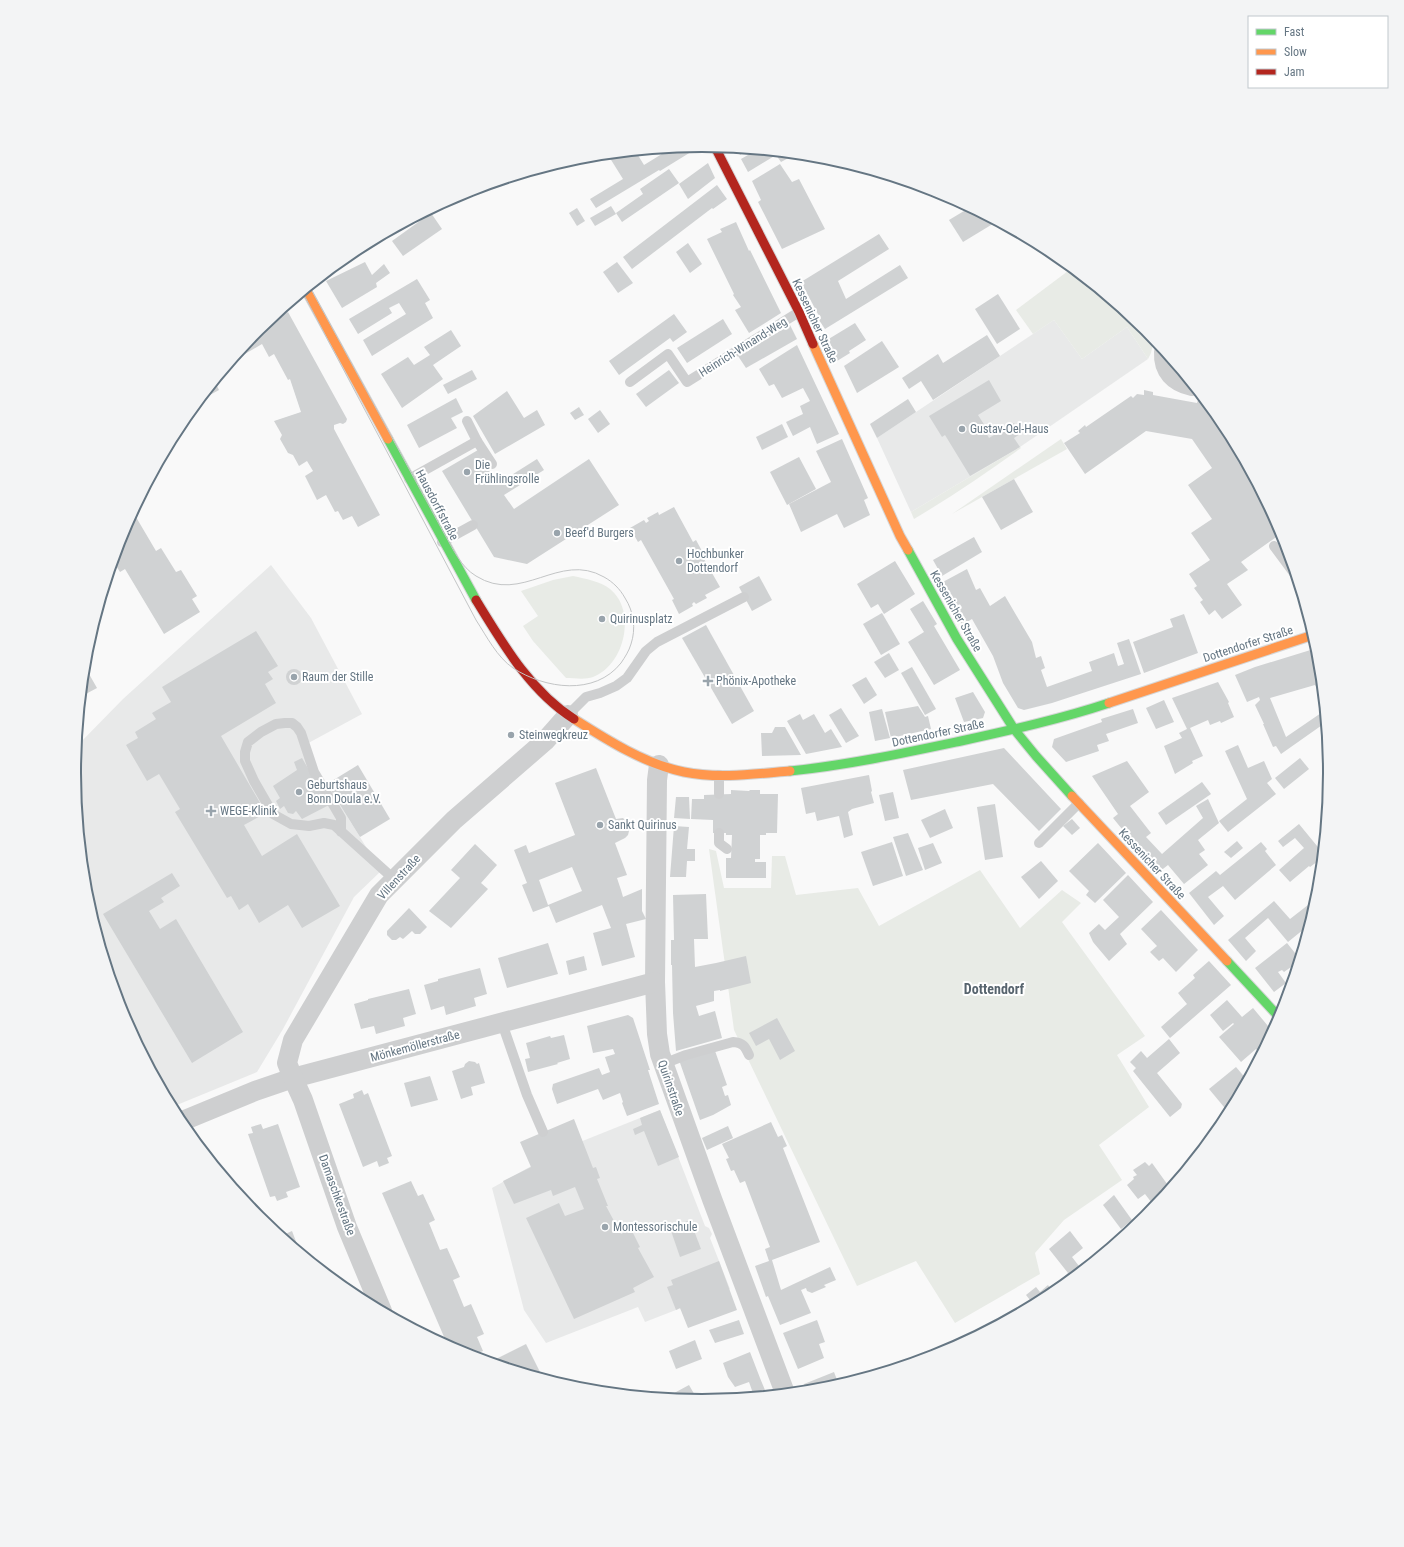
<svg xmlns="http://www.w3.org/2000/svg" width="1404" height="1547" viewBox="0 0 1404 1547" font-family="'Roboto Condensed',sans-serif">
	<style>
		.built { fill: #e8e9e9 }
		.green { fill: #e8ebe6 }
		.building { fill: #d0d2d3; fill-rule: evenodd }
		.lines { fill: none; stroke-linecap: round; stroke-linejoin: round }
		.fast-casing { stroke: #d5d6d7; stroke-width: 11 }
		.slow-casing { stroke: #d5d6d7; stroke-width: 11 }
		.jam-casing { stroke: #d5d6d7; stroke-width: 11 }
		.lane { stroke: #cecfd0; stroke-width: 10 }
		.street { stroke: #cecfd0; stroke-width: 20 }
		.fast { stroke: #63d668; stroke-width: 9 }
		.slow { stroke: #ff974d; stroke-width: 9 }
		.jam { stroke: #b3261e; stroke-width: 9 }
		.tram { stroke: #c3c5c6; stroke-width: 1 }
		.poi-dot { fill: #99a4ac; stroke: #fff; stroke-width: 1.5 }
		.labels { text-anchor: middle; stroke-width: 4; stroke-linejoin: round; paint-order: stroke }
		.street-label { font-size: 12px; fill: #657683; stroke: #fff }
		.poi-label { font-size: 12px; fill: #657683; stroke: #fff; text-anchor: start }
		.quarter-label { font-size: 14px; font-weight: bold; fill: #57646e; stroke: #fff }
		.rim { fill: none; stroke: #657683; stroke-width: 2 }
	</style>
	<rect width="100%" height="100%" fill="#f9f9f9"/>
	<g class="built">
		<path d="M1054,320L1082,359L1127,327L1148,359L1020,447L911,512L877,438Z"/>
		<path d="M271,565L311,618L362,714L301,747L327,784L381,871L354,897L283,1029L257,1072L172,1107L122,1014L86,896L74,773L77,746L123,699Z"/>
		<path d="M660,1110L705,1226L709,1228L712,1234L710,1238L730,1289L645,1322L638,1307L546,1343L524,1310L492,1188L560,1150Z"/>
	</g>
	<g class="green">
		<path d="M1072,268L1146,330L1154,339L1151,353L1148,359L1127,327L1082,359L1054,320L1033,334L1016,310Z"/>
		<path d="M1061,439L1067,449L952,514Z"/>
		<path d="M1020,447L1021,448C986,473 951,497 914,519L911,512Z"/>
		<path d="M573,576C586,579 600,581 610,589C637,611 625,665 593,677C585,680 574,678 566,678L533,641L523,626L538,616L521,591L553,580Z"/>
		<path d="M709,849L716,851L724,888H771L772,856H785L796,895L858,888L879,926L980,870L1020,928L1062,890L1081,903L1062,922L1145,1036L1117,1055L1149,1107L1099,1145L1122,1180L1064,1220L1035,1253L1040,1274L955,1323L916,1261L857,1286L734,1030Z"/>
	</g>
	<g class="building">
		<path d="M698,146L699,147L660,171L659,170L596,208L590,199L623,179L608,155L636,152L644,165L670,149Z"/>
		<path d="M737,149L746,150H748L740,155Z"/>
		<path d="M755,151L794,155L781,162L776,155L748,172L741,159Z"/>
		<path d="M708,163L715,178L688,199L679,184Z"/>
		<path d="M780,164L792,182L799,179L825,229L782,249L758,202L761,200L752,181Z"/>
		<path d="M669,169L679,183L622,222L616,213L643,194L640,189Z"/>
		<path d="M717,185L727,199L713,209L712,208L632,269L623,257Z"/>
		<path d="M611,206L616,214L595,226L590,218Z"/>
		<path d="M577,208L585,221L577,226L569,213Z"/>
		<path d="M969,208L996,222L963,242L949,220Z"/>
		<path d="M431,213L442,229L403,256L392,241Z"/>
		<path d="M736,222L749,251L750,250L781,313L749,333L735,310L741,307L733,295L734,294L707,239L722,232L720,229Z"/>
		<path d="M879,234L889,249L838,281L846,299L900,265L908,278L825,329L817,317L819,316L801,282Z"/>
		<path d="M688,243L702,264L690,273L676,252Z"/>
		<path d="M365,262L372,275L384,264L390,273L376,283L377,287L342,308L326,281Z"/>
		<path d="M617,262L633,283L618,293L603,272Z"/>
		<path d="M417,279L430,300L425,303L433,318L372,356L363,340L406,314L399,303L389,308L392,313L358,334L349,319Z"/>
		<path d="M998,294L1020,329L997,344L975,309Z"/>
		<path d="M288,312L347,419L346,422L343,424L340,423L334,425V429L380,515L358,527L352,516L343,520L338,511L335,512L326,495L317,500L305,476L313,471L307,461L299,466L293,455L288,453L280,439L282,435L274,421L301,412L290,379L288,380L274,354L269,357L262,344L231,362L258,330Z"/>
		<path d="M674,314L687,332L673,342L670,338L619,375L609,361Z"/>
		<path d="M723,319L732,334L687,363L677,348Z"/>
		<path d="M855,323L866,340L849,351L850,353L837,361L827,340Z"/>
		<path d="M790,325L797,339L746,368L738,356Z"/>
		<path d="M451,330L461,346L433,365L443,379L402,408L381,374L408,357L414,365L430,355L424,347Z"/>
		<path d="M987,335L1000,356L933,400L921,381L909,389L902,378L938,354L943,363Z"/>
		<path d="M882,341L899,367L857,393L844,366Z"/>
		<path d="M797,345L839,434L817,444L810,427L793,436L786,422L803,414L800,406L810,401L803,388L782,398L774,384L769,386L759,369Z"/>
		<path d="M472,370L477,379L448,394L443,385Z"/>
		<path d="M669,370L679,383L646,407L636,394Z"/>
		<path d="M989,380L1001,401L978,415L987,429L985,431L989,438L1014,423L1020,434L1014,438L1020,447L970,476L945,435L942,437L929,416Z"/>
		<path d="M215,382L219,390L199,401Z"/>
		<path d="M1144,390L1153,392V395L1197,403L1198,400L1205,401L1207,404V406L1210,407L1224,425L1282,533L1241,562L1248,570L1227,584L1242,605L1222,619L1215,610L1209,615L1200,602L1203,600L1194,588L1197,586L1189,574L1210,560L1191,533L1212,519L1188,485L1212,468L1192,439L1146,431L1085,474L1064,443L1080,433L1078,431L1085,425L1086,427L1131,396L1133,398L1137,394L1144,395Z"/>
		<path d="M507,391L524,418L537,410L545,425L495,454L473,416Z"/>
		<path d="M456,398L463,412L451,418L457,428L419,448L407,425Z"/>
		<path d="M908,399L916,412L877,438L870,424Z"/>
		<path d="M579,407L584,415L575,420L570,413Z"/>
		<path d="M600,410L610,424L598,433L588,419Z"/>
		<path d="M782,424L788,437L762,450L756,437Z"/>
		<path d="M842,439L868,498L864,500L870,515L844,528L837,514L801,532L789,504L831,482L816,451Z"/>
		<path d="M478,450L497,484L537,459L544,470L504,495L514,509L589,459L619,505L527,564L494,557L442,471Z"/>
		<path d="M799,457L816,489L787,505L770,472Z"/>
		<path d="M1014,479L1033,512L1001,530L982,497Z"/>
		<path d="M674,507L693,542L696,540L702,551L700,552L720,587L705,595L707,598L696,604L694,602L692,604L693,606L679,614L672,600L674,599L641,540L638,542L630,528L644,520L646,523L649,521L647,518L658,512L659,515Z"/>
		<path d="M133,512L156,551L161,548L176,572L181,570L197,596L192,599L200,612L164,634L125,569L120,572L113,561L122,533Z"/>
		<path d="M974,537L982,552L942,576L933,560Z"/>
		<path d="M895,561L915,594L884,614L878,604L871,608L857,584Z"/>
		<path d="M967,569L976,590L980,588L990,606L1005,596L1032,642L1036,658L1041,656L1045,668L1041,670L1047,687L1092,671L1089,662L1114,653L1118,666L1124,664L1117,643L1129,639L1141,674L1052,703L1024,710L1018,708L1003,683L993,656L972,619L962,625L941,583Z"/>
		<path d="M759,576L772,600L752,611L739,587Z"/>
		<path d="M923,601L937,624L934,626L960,670L934,685L908,642L924,632L910,609Z"/>
		<path d="M882,613L900,644L881,655L863,624Z"/>
		<path d="M1184,614L1198,653L1144,673L1133,642L1173,627L1170,619Z"/>
		<path d="M706,625L754,711L732,724L682,638Z"/>
		<path d="M256,631L278,666L268,672L273,679L265,684L276,703L221,736L266,813L244,825L262,856L297,834L340,906L302,928L288,905L259,923L248,904L239,910L231,896L227,898L175,812L180,809L159,774L147,781L126,745L138,738L135,732L156,719L152,713L171,702L162,687Z"/>
		<path d="M1317,648L1322,695L1315,685L1270,698L1286,737L1324,711L1325,723L1281,754L1276,746L1273,747L1263,724H1264L1255,705L1260,700L1259,697L1247,702L1235,675L1255,667Z"/>
		<path d="M889,653L899,670L885,678L874,662Z"/>
		<path d="M85,667L97,688L82,696L85,700L82,702Z"/>
		<path d="M912,667L936,709L925,715L901,673Z"/>
		<circle cx="294" cy="677" r="8"/>
		<path d="M866,677L877,695L864,704L852,685Z"/>
		<path d="M1218,682L1229,702L1228,703L1234,717L1221,723L1220,721L1210,725L1208,720L1190,728L1203,756L1192,761L1193,763L1175,774L1164,746L1182,738L1179,733L1187,729L1172,698Z"/>
		<path d="M973,692L985,712L983,718L964,722L955,698Z"/>
		<path d="M1164,700L1174,722L1156,729L1146,708Z"/>
		<path d="M918,706L925,717L928,716L931,729L891,738L885,712Z"/>
		<path d="M841,708L859,736L846,743L829,715Z"/>
		<path d="M882,709L890,738L875,741L869,712Z"/>
		<path d="M1133,709L1138,723L1106,734L1109,741L1097,745L1099,751L1066,762L1052,747L1054,739L1102,722L1101,719Z"/>
		<path d="M800,714L803,720L814,714L825,733L831,729L842,747L806,754L787,721Z"/>
		<path d="M775,727H785L801,755L762,756L761,733H772Z"/>
		<path d="M1238,745L1248,768L1264,761L1272,779L1267,783L1276,794L1228,832L1219,821L1247,799L1225,751Z"/>
		<path d="M1004,748L1061,809L1039,831L993,784L911,800L903,770Z"/>
		<path d="M302,758L329,805L302,819L296,811L293,814L288,813L284,806L280,809L276,801L280,798L273,786L297,770L294,762Z"/>
		<path d="M1300,758L1309,769L1284,789L1275,778Z"/>
		<path d="M1127,761L1149,792L1130,806L1151,833L1146,837L1162,854L1203,818L1196,806L1208,799L1219,823L1198,840L1205,850L1199,854L1208,865L1184,884L1168,865L1159,872L1135,845L1113,818L1118,814L1092,776Z"/>
		<path d="M358,765L390,819L360,837L327,784Z"/>
		<path d="M596,768L616,819L623,818L628,823L630,827L628,835L625,838L615,843L627,875L617,878L621,890L623,897L642,889V911L646,919L626,924L635,957L602,966L593,933L611,928L602,905L556,923L549,906L533,912L522,885L527,883L514,850L526,845L529,853L575,835L555,783ZM572,867L582,891L548,905L539,880Z"/>
		<path d="M869,775L872,791L871,792L874,803L852,809L848,812L853,835L844,838L839,816L817,821L815,812L806,814L801,788Z"/>
		<path d="M1202,782L1211,794L1166,825L1158,813Z"/>
		<path d="M731,790L749,791L750,790H760V794H778L777,833H766V835H760V859H755V862H766V878H726V858H731L732,835H726V833H713V820L691,819L692,799H704V795L731,794Z"/>
		<path d="M893,792L899,818L885,821L879,795Z"/>
		<path d="M676,797H689L690,819L674,818Z"/>
		<path d="M995,804L1003,857L985,860L977,807Z"/>
		<path d="M945,809L953,828L930,838L921,820Z"/>
		<path d="M1072,819L1080,828L1072,835L1063,826Z"/>
		<path d="M1299,824L1322,852V858L1310,867L1309,866L1290,882L1279,870L1304,848L1295,838L1283,847L1278,841Z"/>
		<path d="M674,826L689,827L687,849H695V861H687L686,877H670Z"/>
		<path d="M908,833L923,870L906,876L893,837Z"/>
		<path d="M1237,841L1243,848L1231,858L1224,852Z"/>
		<path d="M892,842L903,876L873,886L861,852Z"/>
		<path d="M1261,842L1267,849L1265,851L1276,865L1235,900L1223,886L1208,897L1224,916L1214,925L1189,893L1216,871L1220,875Z"/>
		<path d="M933,843L942,863L925,870L918,848Z"/>
		<path d="M1098,843L1126,873L1095,903L1086,895L1089,891L1069,871Z"/>
		<path d="M475,844L497,865L481,883L488,889L451,928L429,911L460,878L451,870Z"/>
		<path d="M1041,861L1058,881L1039,899L1021,877Z"/>
		<path d="M172,873L180,886L161,898L164,902L149,911L160,929L176,919L243,1032L192,1063L103,914Z"/>
		<path d="M1128,875L1153,902L1120,934L1127,944L1109,961L1093,942L1089,933L1099,924L1105,930L1119,917L1103,900Z"/>
		<path d="M706,894L708,939H694L695,967L716,963L746,956L751,983L720,991V990L714,991V1001L696,1006L699,1016L715,1011L722,1038L676,1051L673,1013L672,965H671V940H674L673,895Z"/>
		<path d="M1317,898L1309,925L1288,942L1268,918L1245,938L1256,951L1246,961L1228,940L1274,901L1290,919Z"/>
		<path d="M409,908L427,927L420,934H415L412,931L403,939L400,937L396,940H392L387,935V931Z"/>
		<path d="M1161,910L1198,950L1176,972L1163,958L1159,961L1150,952L1157,946L1141,929Z"/>
		<path d="M548,943L558,974L507,988L498,958Z"/>
		<path d="M1287,943L1299,958L1298,962L1284,972L1282,970L1278,972L1286,983L1274,992L1255,968Z"/>
		<path d="M584,956L587,970L569,975L566,961Z"/>
		<path d="M1209,961L1231,985L1170,1038L1161,1027L1187,1004L1178,993L1195,978L1193,975Z"/>
		<path d="M480,968L487,994L474,998L476,1006L446,1015L444,1006L431,1010L424,985L438,981V979Z"/>
		<path d="M409,989L416,1014L403,1018L405,1026L376,1034L374,1026L361,1029L354,1004L368,1000V999Z"/>
		<path d="M1227,1000L1242,1017L1253,1008L1273,1032L1261,1054L1256,1049L1241,1062L1219,1037L1234,1024L1233,1023L1223,1031L1210,1015Z"/>
		<path d="M628,1015L633,1018L650,1070H648L659,1104L627,1116L622,1103L623,1102L620,1093L603,1100L598,1089L557,1104L552,1089L553,1084L599,1068L602,1075L610,1072L605,1057L615,1054L613,1049L593,1053L587,1026Z"/>
		<path d="M777,1018L795,1051L780,1060L769,1039L756,1046L749,1033Z"/>
		<path d="M564,1035L570,1059L557,1063L558,1064L528,1072L525,1059L530,1058L526,1043L550,1036L551,1038Z"/>
		<path d="M1169,1039L1180,1053L1157,1073L1182,1104L1181,1108L1170,1117L1133,1071L1136,1068L1130,1062L1141,1051L1147,1058Z"/>
		<path d="M714,1048L727,1085L722,1087L725,1096L728,1095L731,1105L713,1115L700,1120L679,1060Z"/>
		<path d="M469,1061L475,1062L477,1064L479,1063L485,1083L471,1087L473,1095L461,1099L452,1071L464,1067L465,1064Z"/>
		<path d="M1236,1067L1247,1080L1229,1113L1209,1089Z"/>
		<path d="M430,1076L438,1100L411,1107L404,1083Z"/>
		<path d="M362,1090L364,1095L368,1093L392,1156L387,1158L389,1163L379,1167L377,1161L363,1167L339,1104L354,1098L353,1094Z"/>
		<path d="M660,1110L679,1157L658,1166L644,1131L635,1135L633,1129L642,1125L640,1118Z"/>
		<path d="M574,1119L593,1168L596,1167L600,1178L597,1179L608,1206H606L621,1234L631,1229L640,1247L638,1248L654,1277L633,1288L635,1292L574,1319L526,1218L559,1203L565,1216L584,1209L575,1187L553,1196L551,1190L514,1204L503,1181L531,1167L520,1142Z"/>
		<path d="M771,1122L778,1137L782,1135L787,1146L783,1148L820,1242L772,1260L781,1290L830,1267L836,1280L824,1285L826,1287L812,1293L807,1291L806,1288L801,1290L811,1313L780,1325L768,1296L766,1297L755,1266L769,1261L765,1249L770,1247L745,1181L740,1183L734,1170L731,1171L726,1159L729,1158L722,1144Z"/>
		<path d="M261,1124L263,1129L278,1124L300,1187L286,1192L288,1197L277,1201L275,1196L270,1197L248,1134L253,1133L251,1127Z"/>
		<path d="M728,1126L733,1138L707,1150L702,1138Z"/>
		<path d="M1145,1162L1149,1166L1152,1163L1170,1188L1155,1207L1145,1194L1138,1199L1127,1185L1134,1179L1133,1177L1137,1175L1133,1170Z"/>
		<path d="M411,1181L418,1196L423,1194L435,1220L429,1223L440,1250L447,1248L460,1277L453,1280L464,1307L471,1304L484,1334L477,1337L483,1351L471,1356L461,1354L448,1346L382,1193Z"/>
		<path d="M1114,1195L1132,1220L1121,1229L1103,1205Z"/>
		<path d="M690,1220L701,1249L680,1257L670,1228Z"/>
		<path d="M282,1230L283,1235L292,1231L300,1252L276,1233Z"/>
		<path d="M1070,1231L1083,1248L1072,1257L1082,1270L1068,1281L1064,1277L1068,1273L1049,1249Z"/>
		<path d="M1123,1232L1125,1235L1114,1244L1112,1241Z"/>
		<path d="M719,1261L737,1310L688,1328L680,1308L676,1310L667,1287L673,1285L671,1280Z"/>
		<path d="M1059,1281L1063,1286L1051,1296L1034,1305L1026,1295L1036,1287L1040,1292L1048,1285L1050,1288Z"/>
		<path d="M739,1320L744,1334L715,1343L709,1330Z"/>
		<path d="M817,1320L825,1342L819,1344L824,1358L798,1369L783,1333Z"/>
		<path d="M695,1340L702,1359L676,1369L669,1351Z"/>
		<path d="M526,1344L540,1372L533,1375L490,1362Z"/>
		<path d="M750,1352L760,1378L767,1395L754,1396L749,1382L735,1387L728,1377L723,1363Z"/>
		<path d="M834,1372L839,1385L824,1389L807,1391L804,1384Z"/>
		<path d="M689,1385L696,1397L692,1400H689L687,1398L685,1400L665,1398Z"/>
	</g>
	<g class="lines">
		<g class="fast-casing">
			<g id="fast">
				<path d="M388,439L476,600"/>
				<path d="M908,550L957,639L1014,729L1036,756L1072,796"/>
				<path d="M790,771C848,765 904,753 961,741C1011,730 1061,719 1109,703"/>
				<path d="M1227,961L1280,1018"/>
			</g>
		</g>
		<g class="slow-casing">
			<g id="slow">
				<path d="M306,290L388,439"/>
				<path d="M813,344L900,536L908,550"/>
				<path d="M1109,703L1313,635"/>
				<path d="M574,719C607,740 645,764 684,772C718,779 755,774 790,771"/>
				<path d="M1072,796L1227,961"/>
			</g>
		</g>
		<g class="jam-casing">
			<g id="jam">
				<path d="M715,147L799,312L813,344"/>
				<path d="M476,600C503,644 530,691 574,719"/>
			</g>
		</g>
		<g class="lane">
			<path d="M630,382L668,354L687,382L799,312"/>
			<path d="M467,421L477,441"/>
			<path d="M409,479L477,441L492,464"/>
			<path d="M442,542L473,525"/>
			<path d="M1274,546L1294,573"/>
			<path d="M568,715L586,697L600,693L616,686L627,678L646,651L657,642L744,597"/>
			<path d="M719,775V794"/>
			<path d="M341,832V818L314,772L301,733L297,727L292,723H285L276,724L261,732L248,742L245,752V761L254,781L273,814L291,824L309,826L324,823L334,825L395,880"/>
			<path d="M719,833V843L727,849"/>
			<path d="M1039,843L1079,803"/>
			<path d="M502,1023L527,1095L543,1132"/>
			<path d="M663,1064L686,1055L733,1042C743,1043 745,1046 749,1055"/>
		</g>
		<g class="street">
			<path d="M1164,352C1163,371 1174,382 1192,386"/>
			<path d="M659,765L657,780L655,982L657,1034L660,1054L712,1199L785,1393"/>
			<path d="M180,1122L255,1091L293,1078L655,982"/>
			<path d="M382,1311L347,1227L303,1100L293,1078L287,1063L293,1040L379,895L454,820L545,741L568,715"/>
		</g>
		<use href="#fast" class="fast"/>
		<use href="#slow" class="slow"/>
		<use href="#jam" class="jam"/>
		<path class="tram" d="M303,293L476,620C487,637 497,657 513,668C545,689 595,696 621,663C625,657 629,651 631,644C636,629 634,612 625,598C620,589 613,582 604,577C559,551 522,605 476,576C461,567 453,549 445,535L310,287"/>
	</g>
	<g class="poi-dot">
		<circle cx="962" cy="429" r="4"/>
		<circle cx="467" cy="472" r="4"/>
		<circle cx="557" cy="533" r="4"/>
		<circle cx="679" cy="561" r="4"/>
		<circle cx="602" cy="619" r="4"/>
		<circle cx="294" cy="677" r="4"/>
		<path d="M706 675h4v4h4v4h-4v4h-4v-4h-4v-4h4z"/>
		<circle cx="511" cy="735" r="4"/>
		<circle cx="299" cy="792" r="4"/>
		<path d="M209 805h4v4h4v4h-4v4h-4v-4h-4v-4h4z"/>
		<circle cx="600" cy="825" r="4"/>
		<circle cx="605" cy="1227" r="4"/>
	</g>
	<g class="labels">
		<g class="street-label">
			<text transform="translate(815 321) rotate(65)" y="4">Kessenicher Straße</text>
			<text transform="translate(743 347) rotate(-32)" y="4">Heinrich-Winand-Weg</text>
			<text transform="translate(437 505) rotate(62)" y="4">Hausdorffstraße</text>
			<text transform="translate(956 611) rotate(60)" y="4">Kessenicher Straße</text>
			<text transform="translate(1248 644) rotate(-18)" y="4">Dottendorfer Straße</text>
			<text transform="translate(938 733) rotate(-12)" y="4">Dottendorfer Straße</text>
			<text transform="translate(1152 864) rotate(47)" y="4">Kessenicher Straße</text>
			<text transform="translate(399 877) rotate(-47)" y="4">Villenstraße</text>
			<text transform="translate(415 1046) rotate(-15)" y="4">Mönkemöllerstraße</text>
			<text transform="translate(671 1088) rotate(71)" y="4">Quirinstraße</text>
			<text transform="translate(337 1195) rotate(70)" y="4">Damaschkestraße</text>
		</g>
		<g class="poi-label">
			<text x="970" y="433">Gustav-Oel-Haus</text>
			<text x="475" y="469">Die<tspan x="475" dy="14">Frühlingsrolle</tspan></text>
			<text x="565" y="537">Beef'd Burgers</text>
			<text x="687" y="558">Hochbunker<tspan x="687" dy="14">Dottendorf</tspan></text>
			<text x="610" y="623">Quirinusplatz</text>
			<text x="302" y="681">Raum der Stille</text>
			<text x="716" y="685">Phönix-Apotheke</text>
			<text x="519" y="739">Steinwegkreuz</text>
			<text x="307" y="789">Geburtshaus<tspan x="307" dy="14">Bonn Doula e.V.</tspan></text>
			<text x="220" y="815">WEGE-Klinik</text>
			<text x="608" y="829">Sankt Quirinus</text>
			<text x="613" y="1231">Montessorischule</text>
		</g>
		<g class="quarter-label">
			<text x="994" y="994">Dottendorf</text>
		</g>
	</g>
	<path d="M0 0H1404V1547H0ZM81 773a621 621 0 1 1 1242 0a621 621 0 1 1-1242 0Z" fill="#f3f4f5" fill-rule="evenodd"/>
	<path class="rim" d="M81 773a621 621 0 1 1 1242 0a621 621 0 1 1-1242 0Z"/>
	<rect x="1248" y="16" width="140" height="72" fill="#ffffff" stroke="#c1c8cd"/>
	<rect x="1256" y="29" width="20" height="6" fill="#63d668" stroke="#c1c8cd"/>
	<text x="1284" y="36" font-size="12" fill="#657683">Fast</text>
	<rect x="1256" y="49" width="20" height="6" fill="#ff974d" stroke="#c1c8cd"/>
	<text x="1284" y="56" font-size="12" fill="#657683">Slow</text>
	<rect x="1256" y="69" width="20" height="6" fill="#b3261e" stroke="#c1c8cd"/>
	<text x="1284" y="76" font-size="12" fill="#657683">Jam</text>
</svg>
